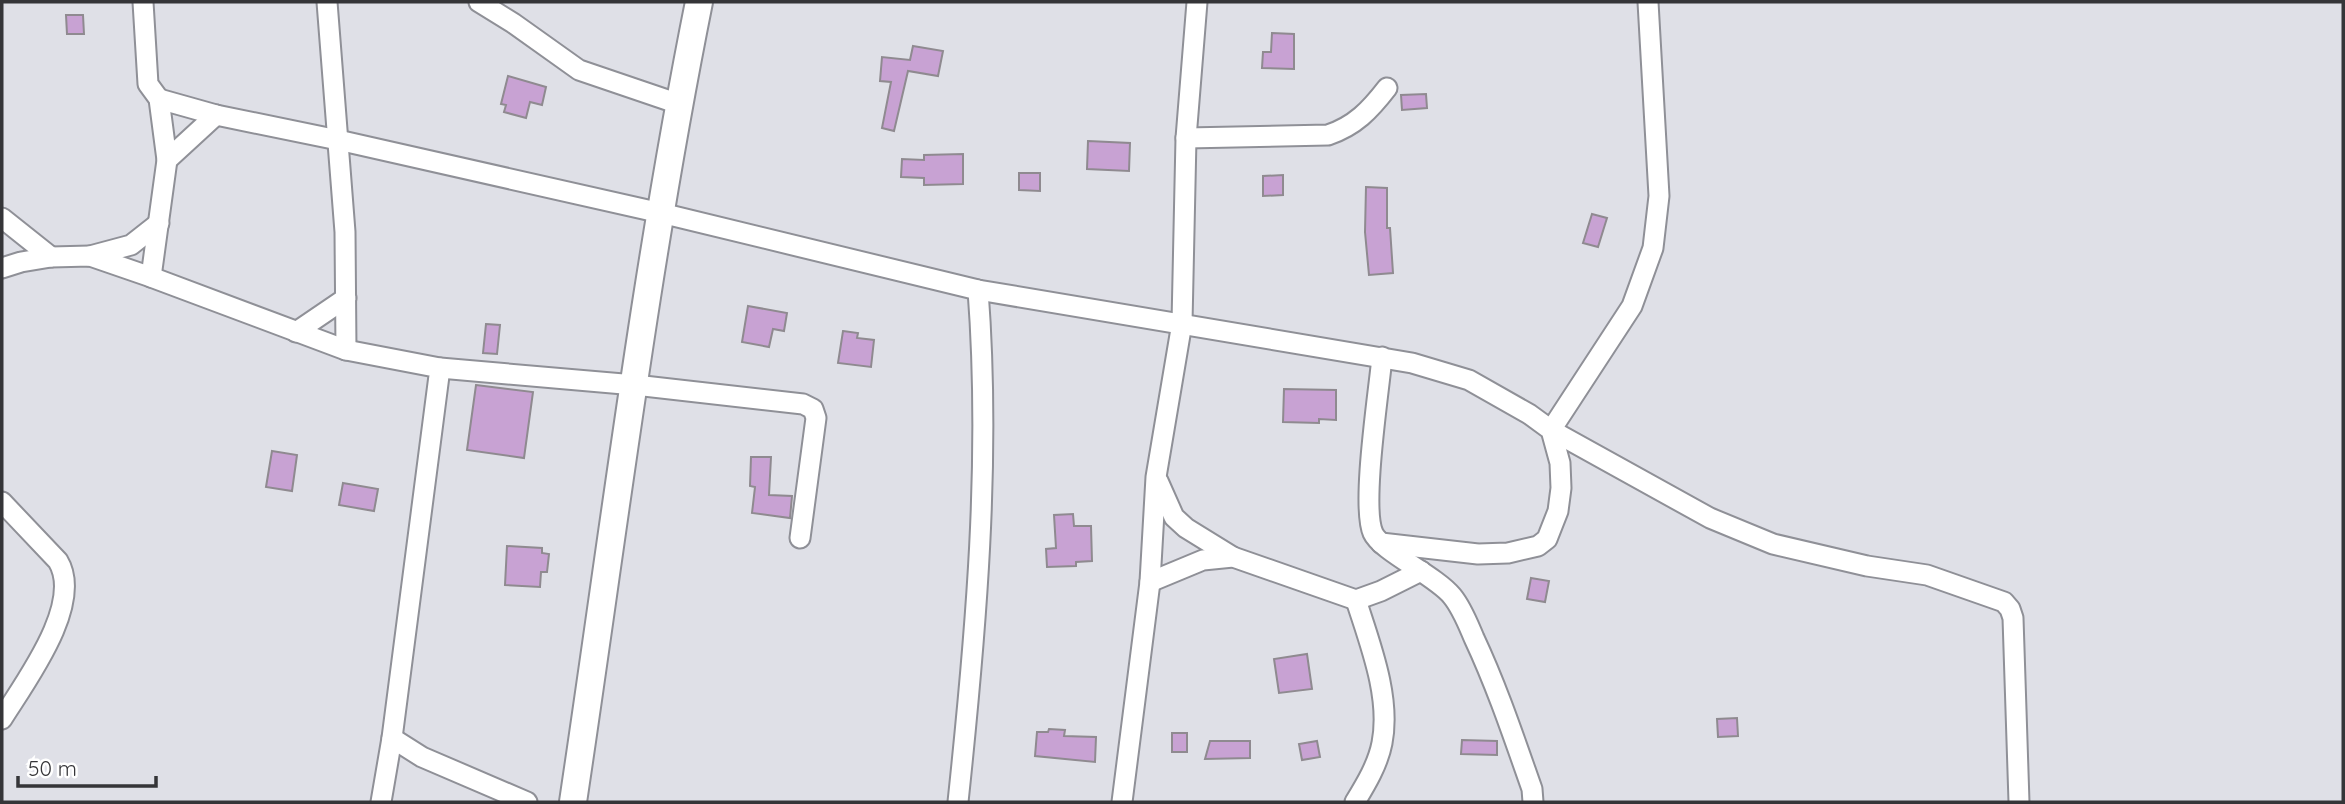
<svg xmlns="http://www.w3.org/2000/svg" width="2345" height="804" viewBox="0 0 2345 804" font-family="Quicksand,sans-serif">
<rect width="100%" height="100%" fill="#dfe0e7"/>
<g fill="#c8a2d3" stroke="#8f8a90" stroke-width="2">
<polygon points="66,15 83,15 84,34 67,34"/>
<polygon points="1272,33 1294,34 1294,69 1262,68 1263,52 1271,52"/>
<polygon points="913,46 943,51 938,76 908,71 894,131 882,128 891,82 880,81 882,57 910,60"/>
<polygon points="508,76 546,87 542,105 530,102 526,118 504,112 506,105 501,104"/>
<polygon points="1426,94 1427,108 1402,110 1401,95"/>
<polygon points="1088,141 1130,143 1129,171 1087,169"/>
<polygon points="963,154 963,184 924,185 924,178 901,177 902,159 924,160 924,155"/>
<polygon points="1019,173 1040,173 1040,191 1019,190"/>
<polygon points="1283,175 1283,195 1263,196 1263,176"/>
<polygon points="1366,187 1387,188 1387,228 1390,228 1393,273 1369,275 1365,232"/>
<polygon points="1592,214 1607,218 1598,247 1583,243"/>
<polygon points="748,306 787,313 784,331 773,329 769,347 742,342"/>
<polygon points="486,324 500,325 497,354 483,353"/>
<polygon points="843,331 858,333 857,338 874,340 871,367 838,363"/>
<polygon points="476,385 533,392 524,458 467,450"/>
<polygon points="1284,389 1336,390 1336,420 1319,419 1319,423 1283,422"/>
<polygon points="272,451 297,455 292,491 266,487"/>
<polygon points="751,457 771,457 769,495 792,496 790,518 752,513 755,487 750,486"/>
<polygon points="343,483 378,489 374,511 339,505"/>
<polygon points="1073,514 1074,526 1091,526 1092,561 1076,562 1076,566 1047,567 1046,549 1056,548 1054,515"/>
<polygon points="507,546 542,548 542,553 549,554 547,572 541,572 540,587 505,585"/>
<polygon points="1531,578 1549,581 1545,602 1527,599"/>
<polygon points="1307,654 1312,689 1279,693 1274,659"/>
<polygon points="1737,718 1738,736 1718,737 1717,719"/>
<polygon points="1049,729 1065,730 1064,736 1096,737 1095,762 1035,756 1037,732 1048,732"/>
<rect x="1172" y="733" width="15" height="19"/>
<polygon points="1462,740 1497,741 1497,755 1461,754"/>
<polygon points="1210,741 1250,741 1250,758 1205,759"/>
<polygon points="1317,741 1320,757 1302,760 1299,744"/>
</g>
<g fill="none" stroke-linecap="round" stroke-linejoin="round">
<g stroke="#8f9097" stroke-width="23">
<g id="street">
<polyline points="143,2 148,84 159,99 167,160 151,277"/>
<polyline points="327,2 345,232 346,350"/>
<polyline points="479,2 513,23 579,70 679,104"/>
<polyline points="1648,2 1659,196 1653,248 1632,306 1551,430 1710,518 1773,544 1867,566 1927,575 2004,602 2010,609 2013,618 2019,802"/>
<polyline points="159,99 216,115 338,140 661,213 978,290 1412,363 1469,380 1529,414 1551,430 1560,463 1561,488 1558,511 1547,539 1538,546 1508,553 1478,554 1381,543"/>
<path d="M1186,138L1328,135C1355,126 1370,110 1387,88"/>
<polyline points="167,160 216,115"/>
<polyline points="2,218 51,257"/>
<polyline points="90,256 131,245 159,223"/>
<polyline points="2,268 21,262 51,257 90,256 151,277 346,350 440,368 392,738 381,802"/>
<polyline points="296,332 346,298"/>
<path d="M1382,357C1379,391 1361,506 1373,533C1381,551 1436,576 1452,596C1462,608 1468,624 1474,638C1497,687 1514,738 1532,789L1533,802"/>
<polyline points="440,368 635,385 803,404 813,409 816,418 800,538"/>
<polyline points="1158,481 1174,517 1186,528 1233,557"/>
<path d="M2,502L58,561C84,604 25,682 2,719"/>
<polyline points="1150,582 1203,560 1233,557 1356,600 1381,591 1421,571"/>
<polyline points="392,738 422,757 527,802"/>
<path d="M958,802C976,632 991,461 978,290"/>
<polyline points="1122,802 1150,582 1156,477 1182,323 1186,138 1197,2"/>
<path d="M1355,802C1366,784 1378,764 1382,743C1391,697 1370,644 1356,600"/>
</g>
</g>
<g stroke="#8f9097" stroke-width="30">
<path id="secondary" d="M573,802C613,535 646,266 699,2"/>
</g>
<use href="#street" stroke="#fff" stroke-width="19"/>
<use href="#secondary" stroke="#fff" stroke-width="26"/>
</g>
<rect width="2345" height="804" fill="none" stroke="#353538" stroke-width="7"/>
<path d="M18 776v10h138v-10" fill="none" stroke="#353538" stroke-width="3.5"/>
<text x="28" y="776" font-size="21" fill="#353538" stroke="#ffffff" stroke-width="5" paint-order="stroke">50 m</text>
</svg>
